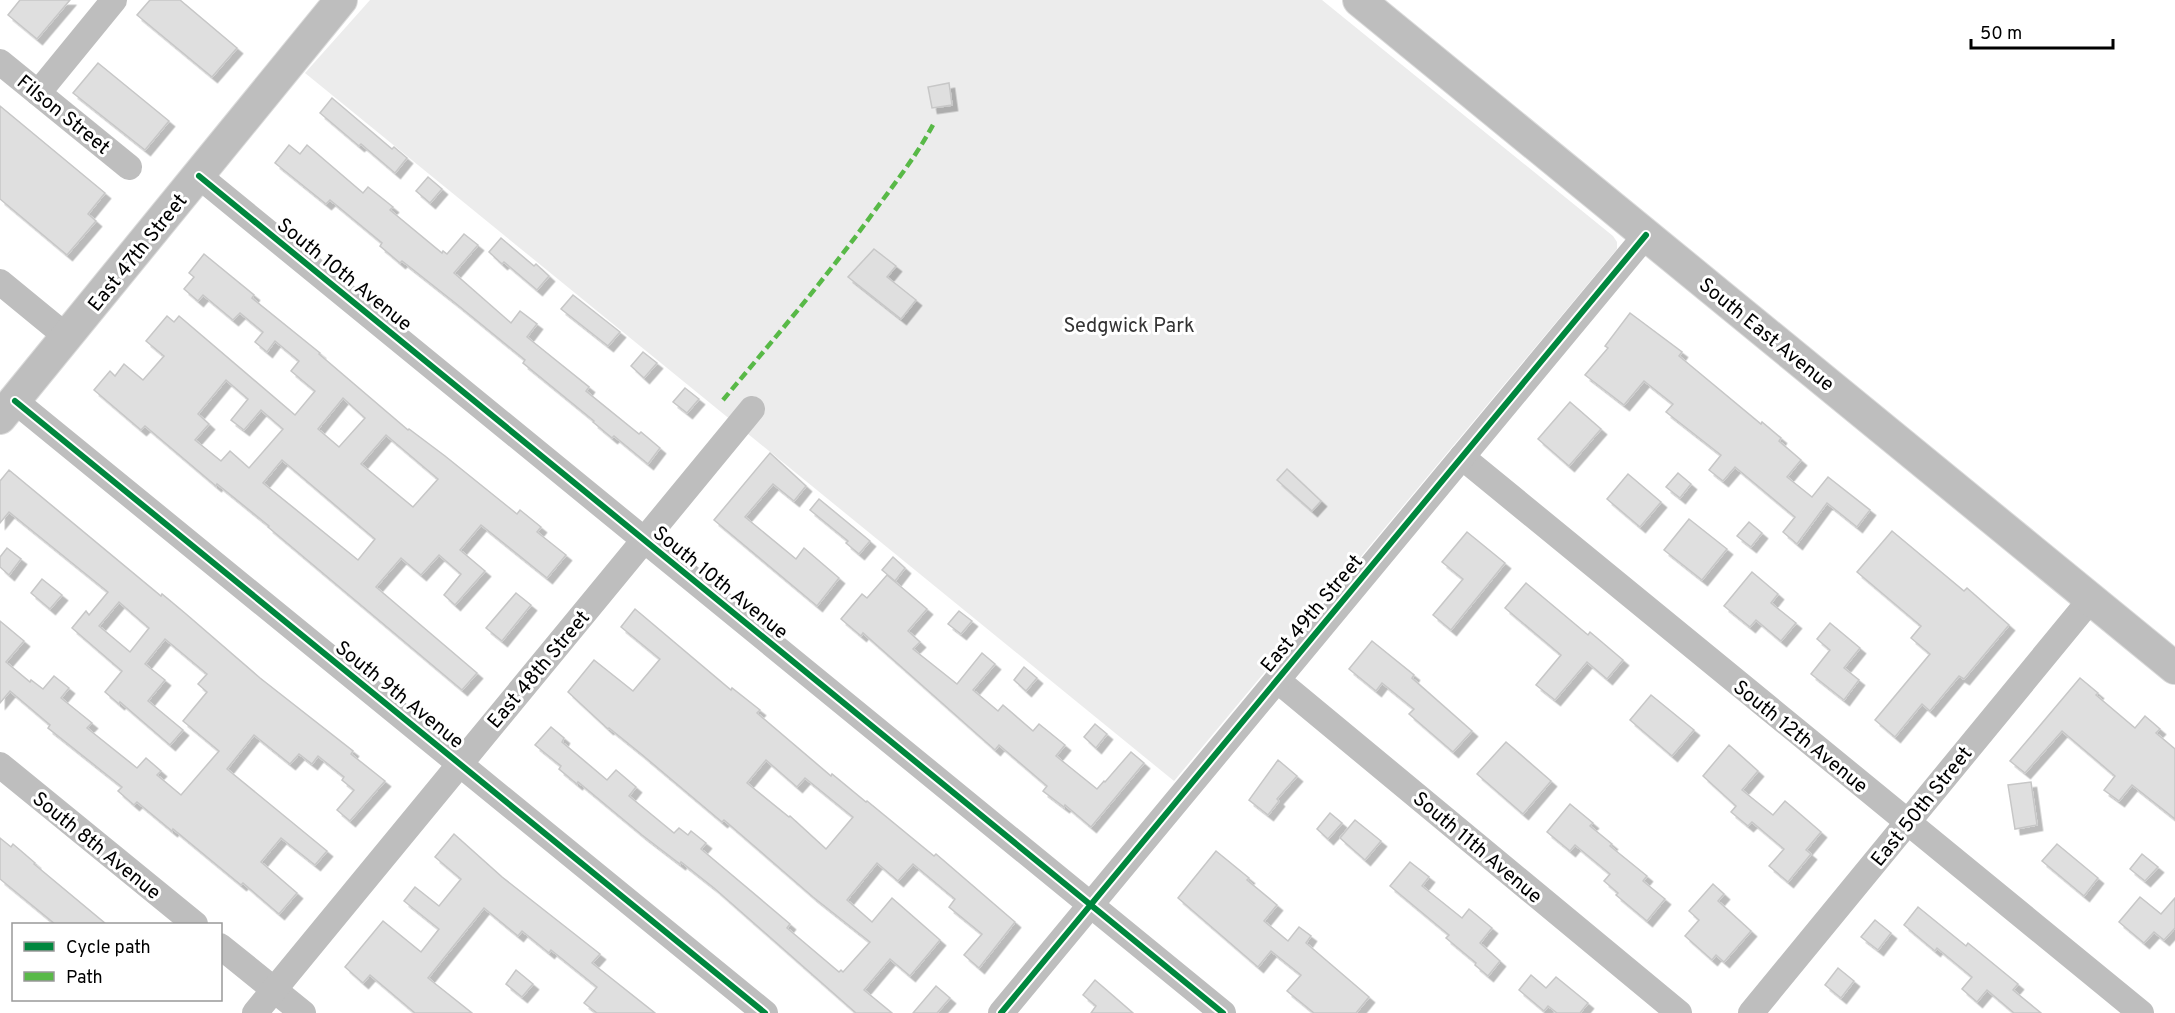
<svg xmlns="http://www.w3.org/2000/svg" width="2175" height="1013" viewBox="0 0 2175 1013" font-family="Overpass,sans-serif">
<defs>
<filter id="shadow"><feDropShadow dx="5.5" dy="5.5" stdDeviation="0" flood-color="#0004"/></filter>
</defs>
<rect width="100%" height="100%" fill="#fff"/>
<polygon fill="#ececec" points="370,0 1322,0 1613,236 1617,242 1617,249 1174,781 305,73"/>
<g fill="#dfdfdf" stroke="#c7c7c7" stroke-width="1.5" fill-rule="evenodd" filter="url(#shadow)">
<polygon points="20,0 70,0 37,39 8,15"/>
<polygon points="150,0 180,0 237,48 212,77 137,15"/>
<polygon points="98,63 169,121 145,150 73,93"/>
<polygon points="949,83 952,105 932,108 928,87"/>
<polygon points="332,98 392,149 394,147 407,158 395,173 361,144 359,146 320,113"/>
<polygon points="0,106 105,193 88,214 96,221 67,255 0,199"/>
<polygon points="289,145 300,154 307,145 363,193 368,187 393,207 390,210 442,253 443,251 447,254 464,234 478,245 454,273 511,323 520,311 537,324 527,337 589,387 586,391 639,434 641,432 660,448 648,464 614,436 612,438 593,422 594,421 523,363 525,360 454,302 402,261 400,263 380,246 382,243 330,200 326,204 275,163"/>
<polygon points="428,177 442,189 430,203 416,191"/>
<polygon points="501,238 534,266 536,264 549,276 537,290 504,262 502,264 489,252"/>
<polygon points="874,249 896,266 887,277 916,300 901,319 848,277"/>
<path d="M204,254L254,295L252,298L320,353L319,354L408,430L409,429L445,456L517,514L520,510L541,527L537,532L566,555L547,578L481,525L460,550L485,571L455,605L444,595L461,574L439,555L421,575L401,558L376,587L477,673L462,690L268,527L269,526L217,484L216,486L145,426L141,430L94,390L110,371L115,376L124,364L143,380L164,356L146,341L167,316L174,322L179,316L295,415L315,391L291,371L299,361L275,341L267,352L255,342L263,332L240,313L233,320L203,295L198,301L184,289L194,277L189,273ZM226,380L248,399L231,420L244,430L261,410L283,429L249,468L230,451L221,461L195,440L209,424L198,414ZM343,398L365,418L339,447L318,429ZM386,435L438,479L413,507L361,464ZM282,460L375,539L358,560L263,483Z"/>
<polygon points="573,295 620,332 608,346 561,309"/>
<polygon points="1630,313 1682,352 1679,356 1761,424 1762,422 1781,438 1779,441 1801,460 1787,477 1812,497 1828,477 1870,510 1857,527 1827,503 1797,544 1783,532 1795,517 1735,467 1723,481 1709,470 1721,455 1666,412 1673,404 1644,381 1624,405 1585,375 1608,348 1605,346"/>
<polygon points="643,352 657,363 644,378 631,366"/>
<polygon points="685,388 699,399 687,413 673,402"/>
<polygon points="1570,402 1601,429 1569,466 1538,439"/>
<polygon points="770,453 806,486 794,501 773,484 745,517 796,559 804,548 839,578 817,606 714,520"/>
<polygon points="1287,469 1321,501 1312,511 1277,480"/>
<path d="M9,470L161,596L162,594L186,614L260,678L353,751L351,754L385,781L350,821L337,810L354,790L342,780L344,777L318,756L312,764L299,754L290,764L254,735L227,769L327,851L315,865L281,838L261,862L297,893L279,914L243,883L241,885L173,829L172,831L137,802L134,805L118,791L122,787L48,728L50,725L10,691L0,703V621L24,641L6,662L30,682L31,680L43,689L54,676L69,688L61,698L92,723L87,728L137,768L146,758L161,771L157,775L181,795L219,751L183,721L207,692L198,684L207,674L165,639L145,664L165,680L148,701L183,730L170,745L120,702L119,704L105,692L122,671L72,628L86,611L89,615L108,592L9,512L0,523V481ZM119,602L149,628L130,652L99,626Z"/>
<polygon points="1678,473 1691,484 1680,498 1666,487"/>
<polygon points="1628,474 1661,502 1640,527 1607,499"/>
<polygon points="819,499 870,541 859,554 846,543 848,541 810,510"/>
<polygon points="1689,519 1727,549 1702,580 1664,550"/>
<polygon points="1749,522 1762,533 1751,547 1737,536"/>
<polygon points="1892,531 1964,591 1967,588 2009,625 1964,679 1959,676 1930,711 1922,704 1895,737 1875,720 1930,654 1911,638 1921,626 1857,572"/>
<polygon points="1467,532 1505,563 1451,630 1433,615 1463,579 1442,562"/>
<polygon points="7,548 21,559 9,575 0,567 0,557"/>
<polygon points="893,557 905,568 895,581 882,570"/>
<polygon points="1752,572 1778,594 1771,603 1796,623 1781,641 1756,620 1750,627 1724,606"/>
<polygon points="887,575 927,609 908,631 920,642 913,649 957,684 982,653 995,664 973,690 998,711 1003,705 1033,731 1039,724 1065,745 1056,756 1097,789 1104,781 1105,782 1131,752 1144,763 1091,827 1065,805 1064,807 1043,791 1047,786 999,745 995,750 863,633 861,636 841,619 862,594 867,598"/>
<polygon points="42,579 62,595 50,609 31,593"/>
<polygon points="1526,583 1588,635 1590,632 1623,660 1607,679 1587,662 1555,700 1536,685 1561,655 1505,608"/>
<polygon points="516,593 531,605 502,641 486,628"/>
<path d="M635,609L731,690L732,688L760,710L757,713L831,776L832,774L866,802L867,801L934,856L936,854L1015,922L979,968L964,955L982,934L949,907L955,899L913,864L898,881L877,863L847,900L872,922L892,898L940,940L910,976L890,959L864,990L892,1013H856L714,888L681,862L680,864L642,835L578,782L577,784L559,769L561,766L535,745L551,727L564,738L562,742L607,780L616,770L636,787L629,796L674,833L679,828L688,835L691,831L706,843L701,849L790,924L787,928L839,972L841,970L843,972L870,942L813,897L724,820L722,822L640,753L609,728L608,729L568,692L594,660L633,691L660,659L621,627ZM766,760L797,787L805,778L853,817L826,849L790,816L789,817L747,783Z"/>
<polygon points="959,611 972,621 961,634 948,624"/>
<polygon points="1830,623 1860,648 1844,668 1859,680 1844,700 1811,674 1830,650 1817,639"/>
<polygon points="1372,641 1414,675 1412,678 1472,731 1453,752 1409,714 1414,709 1382,683 1376,691 1349,669"/>
<polygon points="1024,667 1037,678 1026,691 1014,680"/>
<polygon points="2080,678 2098,693 2096,695 2135,728 2145,716 2160,729 2156,733 2175,749 2175,819 2132,785 2119,801 2104,790 2115,776 2062,731 2025,773 2010,761"/>
<polygon points="1651,695 1694,730 1672,756 1630,720"/>
<polygon points="1095,724 1107,734 1096,748 1084,737"/>
<polygon points="1506,742 1551,781 1523,814 1477,774"/>
<polygon points="1729,745 1758,771 1742,790 1773,815 1785,801 1821,832 1806,850 1811,854 1788,882 1769,866 1784,849 1752,822 1748,826 1731,812 1736,806 1703,776"/>
<polygon points="1278,760 1297,776 1277,799 1279,801 1268,815 1249,800"/>
<polygon points="2031,782 2037,825 2015,829 2008,785"/>
<polygon points="1570,804 1593,823 1590,826 1612,844 1610,846 1647,876 1643,881 1665,899 1647,921 1616,895 1618,893 1604,881 1610,874 1575,845 1570,851 1547,832"/>
<polygon points="1330,813 1342,823 1328,839 1317,829"/>
<polygon points="1355,820 1381,841 1365,860 1340,838"/>
<polygon points="454,834 502,877 600,954 592,963 655,1013 597,1013 584,1003 597,987 551,950 549,953 522,931 518,936 484,908 428,978 472,1013 415,1013 370,975 363,983 345,967 383,921 421,952 439,929 404,901 415,887 439,906 461,879 435,857"/>
<polygon points="0,838 11,847 13,844 35,863 34,864 106,924 55,924 0,879"/>
<polygon points="2057,844 2098,878 2084,896 2042,861"/>
<polygon points="1216,851 1249,878 1247,880 1277,905 1264,921 1288,941 1299,927 1311,936 1306,943 1369,997 1356,1013 1314,1013 1287,991 1301,975 1271,951 1258,967 1178,898"/>
<polygon points="2142,854 2158,867 2145,881 2130,869"/>
<polygon points="1410,862 1429,877 1422,886 1462,918 1469,909 1492,928 1480,943 1500,961 1488,976 1475,965 1476,963 1446,938 1449,935 1390,886"/>
<polygon points="1713,884 1724,894 1718,901 1751,931 1724,962 1716,955 1712,960 1685,936 1699,920 1689,911"/>
<polygon points="2140,897 2161,914 2175,898 2175,928 2164,940 2154,932 2144,943 2119,922"/>
<polygon points="1918,907 1966,946 1968,943 2018,984 2013,990 2041,1013 2014,1013 1987,990 1977,1002 1962,989 1972,977 1937,948 1935,951 1904,925"/>
<polygon points="1875,920 1891,933 1878,950 1861,937"/>
<polygon points="1838,968 1854,981 1841,998 1825,985"/>
<polygon points="516,970 533,984 522,997 506,984"/>
<polygon points="1531,975 1546,988 1556,977 1588,1003 1580,1013 1557,1013 1548,1006 1544,1011 1519,990"/>
<polygon points="1095,980 1133,1013 1091,1013 1096,1006 1083,995"/>
<polygon points="936,986 950,998 937,1013 913,1013"/>
</g>
<g fill="none" stroke-linecap="round" stroke-linejoin="round">
<g stroke="#dbdbdb" stroke-width="34">
<g id="major">
<polyline points="1359,0 2175,668"/>
<polyline points="0,418 341,0"/>
</g>
</g>
<g stroke="#bebebe" stroke-width="26">
<polyline points="0,62 129,167"/>
<polyline points="38,93 114,0"/>
<polyline points="199,176 1223,1013"/>
<polyline points="0,282 67,337"/>
<polyline points="15,401 765,1013"/>
<polyline points="1462,457 2141,1013"/>
<polyline points="1277,680 1679,1013"/>
<polyline points="0,765 195,924"/>
<polyline points="220,946 303,1013"/>
<polyline points="255,1013 752,409"/>
<polyline points="1001,1013 1646,235"/>
<polyline points="1751,1013 2091,599"/>
</g>
<use href="#major" stroke="#bebebe" stroke-width="32"/>
<path stroke="#58b947" stroke-width="4.5" stroke-dasharray="9 4.5" stroke-linecap="butt" d="M723,400C774,339 826,278 873,213C895,183 918,154 935,121"/>
<g stroke="#fff" stroke-width="10">
<g id="cycleway">
<polyline points="199,176 1223,1013"/>
<polyline points="15,401 765,1013"/>
<polyline points="1001,1013 1646,235"/>
</g>
</g>
<use href="#cycleway" stroke="#00873e" stroke-width="6"/>
</g>
<g text-anchor="middle" stroke-width="6" stroke-linejoin="round" paint-order="stroke">
<g font-size="20" fill="#000" stroke="#fff">
<text transform="translate(64 114) rotate(39)" y="7">Filson Street</text>
<text transform="translate(137 252) rotate(-51)" y="7">East 47th Street</text>
<text transform="translate(345 274) rotate(39)" y="7">South 10th Avenue</text>
<text transform="translate(1767 334) rotate(39)" y="7">South East Avenue</text>
<text transform="translate(721 582) rotate(39)" y="7">South 10th Avenue</text>
<text transform="translate(1311 613) rotate(-50)" y="7">East 49th Street</text>
<text transform="translate(538 669) rotate(-50)" y="7">East 48th Street</text>
<text transform="translate(400 694) rotate(39)" y="7">South 9th Avenue</text>
<text transform="translate(1801 736) rotate(39)" y="7">South 12th Avenue</text>
<text transform="translate(1921 806) rotate(-51)" y="7">East 50th Street</text>
<text transform="translate(97 845) rotate(39)" y="7">South 8th Avenue</text>
<text transform="translate(1478 847) rotate(40)" y="7">South 11th Avenue</text>
</g>
<g font-size="20" fill="#333" stroke="#fff">
<text x="1129" y="332">Sedgwick Park</text>
</g>
</g>
<rect x="12" y="923" width="210" height="78" fill="#ffffff" stroke="#999999" stroke-width="1.5"/>
<rect x="24" y="942" width="30" height="9" fill="#00873e" stroke="#999999" stroke-width="1.5"/>
<text x="66" y="953" font-size="18" fill="#000000">Cycle path</text>
<rect x="24" y="972" width="30" height="9" fill="#58b947" stroke="#999999" stroke-width="1.5"/>
<text x="66" y="983" font-size="18" fill="#000000">Path</text>
<path d="M1971 39v9h142v-9" fill="none" stroke="#000000" stroke-width="3"/>
<text x="1980" y="39" font-size="18" fill="#000000" stroke="#ffffff" stroke-width="4.5" paint-order="stroke">50 m</text>
</svg>
